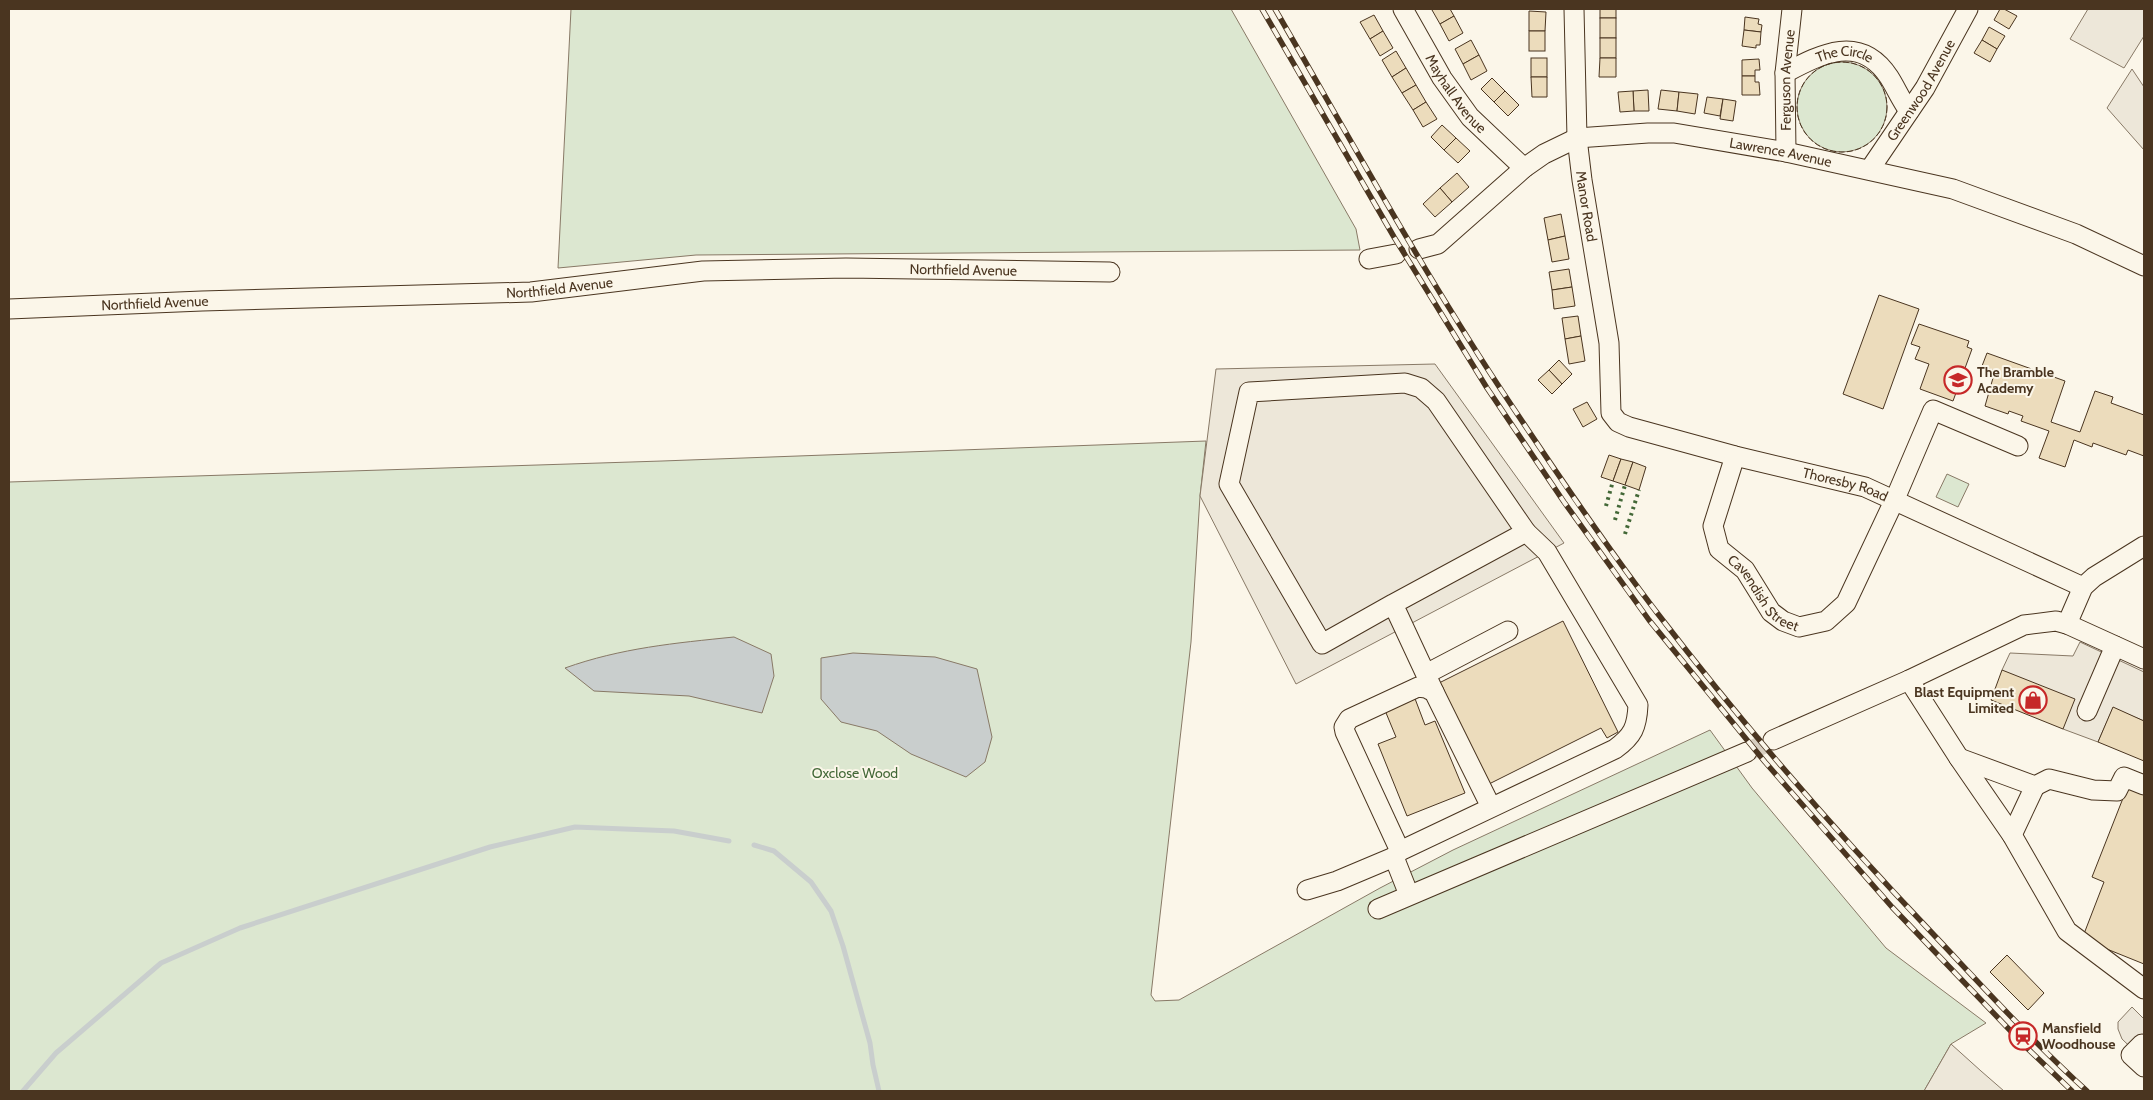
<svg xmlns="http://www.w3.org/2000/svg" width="2153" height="1100" viewBox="0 0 2153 1100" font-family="Cabin,sans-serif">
<rect width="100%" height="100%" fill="#fbf6e9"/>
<g fill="#dce7d0" stroke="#887966">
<polygon points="571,9 1231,9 1356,229 1360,250 696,255 558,268"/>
<circle cx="1842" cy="107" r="45"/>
<polygon points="1206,441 1200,496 1191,642 1151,995 1155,1001 1179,1000 1380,888 1453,850 1710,730 1752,788 1886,948 1986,1023 1951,1044 1924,1091 9,1091 9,482 662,461"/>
<polygon points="1947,474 1969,484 1958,507 1936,497"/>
</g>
<g fill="#ede7d9" stroke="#887966">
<polygon points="2088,9 2144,9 2144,36 2124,68 2070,39"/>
<polygon points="2132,69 2144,87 2144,150 2107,108"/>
<polygon points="1435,364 1564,543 1296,684 1200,496 1216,369"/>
<polygon points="2080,642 2144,672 2144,721 2113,708 2098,742 2063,729 2002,670 2010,653 2073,656"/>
<polygon points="2132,1007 2144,1019 2144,1060 2122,1039 2118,1029 2118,1022"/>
<polygon points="1951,1044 1981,1071 2004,1091 1924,1091"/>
</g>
<g fill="#c9cecd" stroke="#887966">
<path d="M734,637L771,654L774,676L762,713L689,696L594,691L565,668C621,648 675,643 734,637Z"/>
<polygon points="853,653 935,657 977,669 992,737 985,762 966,777 911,754 877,731 841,722 821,699 821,658"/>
</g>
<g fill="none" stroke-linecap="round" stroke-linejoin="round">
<g stroke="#c9cecd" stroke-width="5">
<polyline points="754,845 774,851 811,882 831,911 843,946 870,1043 873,1065 879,1091"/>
<polyline points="23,1091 56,1053 161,963 240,928 490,847 575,827 674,831 729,841"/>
</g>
</g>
<g fill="#ecdcbc" stroke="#4a3520">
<polygon points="1434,9 1450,9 1454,16 1440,24 1432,10"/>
<rect x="1600" y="9" width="16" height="9"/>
<polygon points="2000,9 2004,9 2017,16 2009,29 1994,20"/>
<polygon points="1529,11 1546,12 1545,31 1529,31"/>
<polygon points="1374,15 1383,31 1370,39 1360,22"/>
<polygon points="1454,16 1463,33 1449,41 1440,24"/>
<polygon points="1745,17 1759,19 1758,24 1762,25 1761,32 1744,30"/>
<rect x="1600" y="18" width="16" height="20"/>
<polygon points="1989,27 2005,36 1997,49 1982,40"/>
<polygon points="1744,30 1761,32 1760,45 1756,45 1756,48 1742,46"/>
<polygon points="1383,31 1393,48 1380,56 1370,39"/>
<rect x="1529" y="31" width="16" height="20"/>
<rect x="1600" y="38" width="16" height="20"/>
<polygon points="1471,40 1479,55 1463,64 1455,49"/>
<polygon points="1982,40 1997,49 1990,62 1974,53"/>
<polygon points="1396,51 1406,68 1392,77 1382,60"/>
<polygon points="1479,55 1487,71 1471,80 1463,64"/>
<rect x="1531" y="58" width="16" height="19"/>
<polygon points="1600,58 1616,58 1616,77 1599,77"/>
<polygon points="1759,59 1760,70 1755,70 1755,76 1742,76 1742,60"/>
<polygon points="1406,68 1416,85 1402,93 1392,77"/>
<polygon points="1742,76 1755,76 1755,82 1759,82 1760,95 1742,95"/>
<polygon points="1531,77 1547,77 1547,97 1532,97"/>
<polygon points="1492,78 1505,91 1494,102 1481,89"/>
<polygon points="1416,85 1426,102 1413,110 1402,93"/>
<polygon points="1648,90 1649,111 1634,111 1633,91"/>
<polygon points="1661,90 1679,92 1677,111 1658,109"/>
<polygon points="1505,91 1519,105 1508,116 1494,102"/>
<polygon points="1633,91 1634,111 1620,112 1618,92"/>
<polygon points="1679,92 1698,94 1695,114 1677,111"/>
<polygon points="1707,97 1723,99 1720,116 1704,113"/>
<polygon points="1723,99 1736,101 1733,121 1720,119"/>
<polygon points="1426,102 1437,119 1423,127 1413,110"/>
<polygon points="1442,125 1456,138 1444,150 1431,137"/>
<polygon points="1456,138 1470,151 1458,163 1444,150"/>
<polygon points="1457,173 1469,187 1452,202 1440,188"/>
<polygon points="1440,188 1452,202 1435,217 1423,204"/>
<polygon points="1561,214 1565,236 1548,240 1544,218"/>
<polygon points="1565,236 1569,259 1552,262 1548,240"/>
<polygon points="1569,269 1572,287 1552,290 1549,272"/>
<polygon points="1572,287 1575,306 1554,309 1552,290"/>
<polygon points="1879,295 1919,309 1883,409 1843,394"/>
<polygon points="1578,316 1581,336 1565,339 1562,318"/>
<polygon points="1919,324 1969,341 1967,347 1972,349 1953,401 1920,389 1929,364 1915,359 1920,347 1911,344"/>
<polygon points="1581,336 1585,361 1569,364 1565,339"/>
<polygon points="1987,353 2065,381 2051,422 2080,432 2095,391 2113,397 2111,403 2144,415 2144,456 2128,450 2126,455 2093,443 2092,447 2074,440 2065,467 2039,458 2049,431 2021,421 2023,416 2009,411 2008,414 1985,406 1995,371 1982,366"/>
<polygon points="1559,360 1572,374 1562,384 1549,370"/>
<polygon points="1549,370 1562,384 1552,394 1538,380"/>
<polygon points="1587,402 1597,419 1583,427 1573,409"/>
<polygon points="1609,455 1621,459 1613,481 1601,477"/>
<polygon points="1621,459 1633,462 1625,485 1613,481"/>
<polygon points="1633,462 1646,467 1639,490 1625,485"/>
<polygon points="1563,621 1618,732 1607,738 1601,728 1489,784 1439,683"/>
<polygon points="2002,670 2075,699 2063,729 1991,700"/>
<polygon points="1414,696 1425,725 1435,721 1465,793 1407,816 1378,744 1396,737 1384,708"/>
<polygon points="2113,707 2144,721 2144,761 2098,742"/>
<polygon points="2127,788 2144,794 2144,964 2082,939 2104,882 2092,877"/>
<polygon points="2007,955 2044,993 2028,1010 1990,972"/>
</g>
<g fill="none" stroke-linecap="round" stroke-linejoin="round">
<polyline stroke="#d8cfc1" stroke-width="19" stroke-dasharray="19 9" stroke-linecap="butt" points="1747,752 1773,740"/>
<g stroke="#4a3520" stroke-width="21">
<g id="minor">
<path id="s1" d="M1403,9L1442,78L1470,117L1524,168"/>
<path id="s2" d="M1574,9L1577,138L1582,180L1609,343L1611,413L1618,422L1629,427L1735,456L1865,487L2083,587"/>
<path id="s3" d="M1785,73C1821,54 1860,33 1889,77C1896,88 1901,100 1909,111"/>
<path id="s4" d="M1786,152L1785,73L1792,9"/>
<path id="s5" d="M1870,169L1925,88L1968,9"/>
<path id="s6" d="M1419,249L1438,244L1524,168L1544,154L1577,138L1648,133H1674L1786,152L1953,189L2076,234L2144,266"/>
<polyline points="1369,259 1396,254"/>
<path id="s7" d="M9,309L202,301L531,292L703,271L846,268L1110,272"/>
<path id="s8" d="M1735,456L1713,526L1719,549L1745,570L1771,612L1783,621L1799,627L1826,621L1846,603L1895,499L1933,410L2018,446"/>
<polyline points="1393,604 1322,644 1229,484 1249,392 1405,383 1421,388 1436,401 1526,532 1393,604 1434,692"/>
<polyline points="2067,624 2083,587 2094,577 2144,546"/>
<polyline points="1426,674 1508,631"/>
<polyline points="1909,680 1959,758 2012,835 2067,931 2144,989"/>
<polyline points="2087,711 2115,646"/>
<polyline points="1773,740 1909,680 2024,625 2056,621 2067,624 2144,659"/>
<polyline points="1959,758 2035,786 2049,779 2093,790 2117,791 2124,777 2144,785"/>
<polyline points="2012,835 2035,786"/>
<polyline points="1400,851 1345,732 1344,727 1349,719 1418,687 1426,688 1434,692 1491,807"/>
<polyline points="1307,890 1337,881 1394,857"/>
<path d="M1409,895L1394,857L1400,851L1615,749C1633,736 1637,727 1638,705L1547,552L1526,532"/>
<polyline points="1378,909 1747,752"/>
<polyline points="2142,1044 2131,1055 2144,1067"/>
</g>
</g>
<use href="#minor" stroke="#fbf6e9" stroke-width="19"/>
<g stroke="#4a3520" stroke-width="5.5">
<g id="rail">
<polyline points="1262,9 1394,237 1487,388 1564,502 1649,620 1765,762 1892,907 2026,1047 2072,1091"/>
<path d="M1275,9C1348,135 1418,263 1498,385C1549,462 1602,541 1658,614C1744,726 1837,833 1934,935C1984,988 2033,1042 2087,1091"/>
</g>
</g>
<use href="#rail" stroke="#fbf6e9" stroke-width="4" stroke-dasharray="11" stroke-linecap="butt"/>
<g stroke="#436837" stroke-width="4" stroke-dasharray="2.5 4" stroke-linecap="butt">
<polyline points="1606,506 1613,481"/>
<polyline points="1615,520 1625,485"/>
<polyline points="1625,534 1639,490"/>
</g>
<circle stroke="#4a3520" stroke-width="1" stroke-dasharray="6 2.5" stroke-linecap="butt" cx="1842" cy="107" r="45"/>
</g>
<defs>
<g id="school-ring" transform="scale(1.4375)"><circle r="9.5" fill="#fbf6e9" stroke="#c62828" stroke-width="1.5"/><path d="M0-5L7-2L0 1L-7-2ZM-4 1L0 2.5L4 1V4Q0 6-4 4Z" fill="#c62828"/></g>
<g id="shop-ring" transform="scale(1.4375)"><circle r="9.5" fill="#fbf6e9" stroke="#c62828" stroke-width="1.5"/><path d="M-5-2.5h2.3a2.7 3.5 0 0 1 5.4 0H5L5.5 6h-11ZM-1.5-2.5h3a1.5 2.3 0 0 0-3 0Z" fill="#c62828"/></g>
<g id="station-ring" transform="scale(1.4375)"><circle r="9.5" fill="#fbf6e9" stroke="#c62828" stroke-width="1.5"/><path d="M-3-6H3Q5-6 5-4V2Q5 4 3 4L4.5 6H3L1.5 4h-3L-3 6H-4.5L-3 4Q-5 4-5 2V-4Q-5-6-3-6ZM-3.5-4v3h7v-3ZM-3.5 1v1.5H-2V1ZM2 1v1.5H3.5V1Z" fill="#c62828"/></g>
</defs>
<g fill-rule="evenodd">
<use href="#school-ring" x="1958" y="380"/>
<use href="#shop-ring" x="2033" y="700"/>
<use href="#station-ring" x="2023" y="1036"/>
</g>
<g text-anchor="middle" stroke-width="4" stroke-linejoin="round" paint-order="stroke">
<g font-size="14" fill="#4a3520" stroke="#fbf6e9">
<text dy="5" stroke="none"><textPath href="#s3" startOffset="64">The Circle</textPath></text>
<text dy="5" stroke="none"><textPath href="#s4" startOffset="72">Ferguson Avenue</textPath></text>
<text dy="5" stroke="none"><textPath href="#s5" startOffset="94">Greenwood Avenue</textPath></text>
<text dy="5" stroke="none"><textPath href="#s1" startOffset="100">Mayhall Avenue</textPath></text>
<text dy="5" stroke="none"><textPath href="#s6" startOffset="401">Lawrence Avenue</textPath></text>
<text dy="5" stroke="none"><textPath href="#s2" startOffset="198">Manor Road</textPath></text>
<text dy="5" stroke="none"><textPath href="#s7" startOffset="956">Northfield Avenue</textPath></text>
<text dy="5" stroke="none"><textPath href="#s7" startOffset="551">Northfield Avenue</textPath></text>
<text dy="5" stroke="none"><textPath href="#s7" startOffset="146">Northfield Avenue</textPath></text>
<text dy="5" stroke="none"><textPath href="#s2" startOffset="654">Thoresby Road</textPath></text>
<text dy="5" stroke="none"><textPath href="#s8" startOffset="161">Cavendish Street</textPath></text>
</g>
<g font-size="14" font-weight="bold" fill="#4a3520" stroke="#fbf6e9" text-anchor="start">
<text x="1977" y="377">The Bramble<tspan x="1977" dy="16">Academy</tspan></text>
<text x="2014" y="697" text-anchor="end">Blast Equipment<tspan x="2014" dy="16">Limited</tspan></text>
<text x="2042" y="1033">Mansfield<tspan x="2042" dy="16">Woodhouse</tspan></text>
</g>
<g font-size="14" fill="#436837" stroke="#fbf6e9">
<text x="855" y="778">Oxclose Wood</text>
</g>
</g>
<rect width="2153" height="1100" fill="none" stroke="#4a3520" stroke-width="20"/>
</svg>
